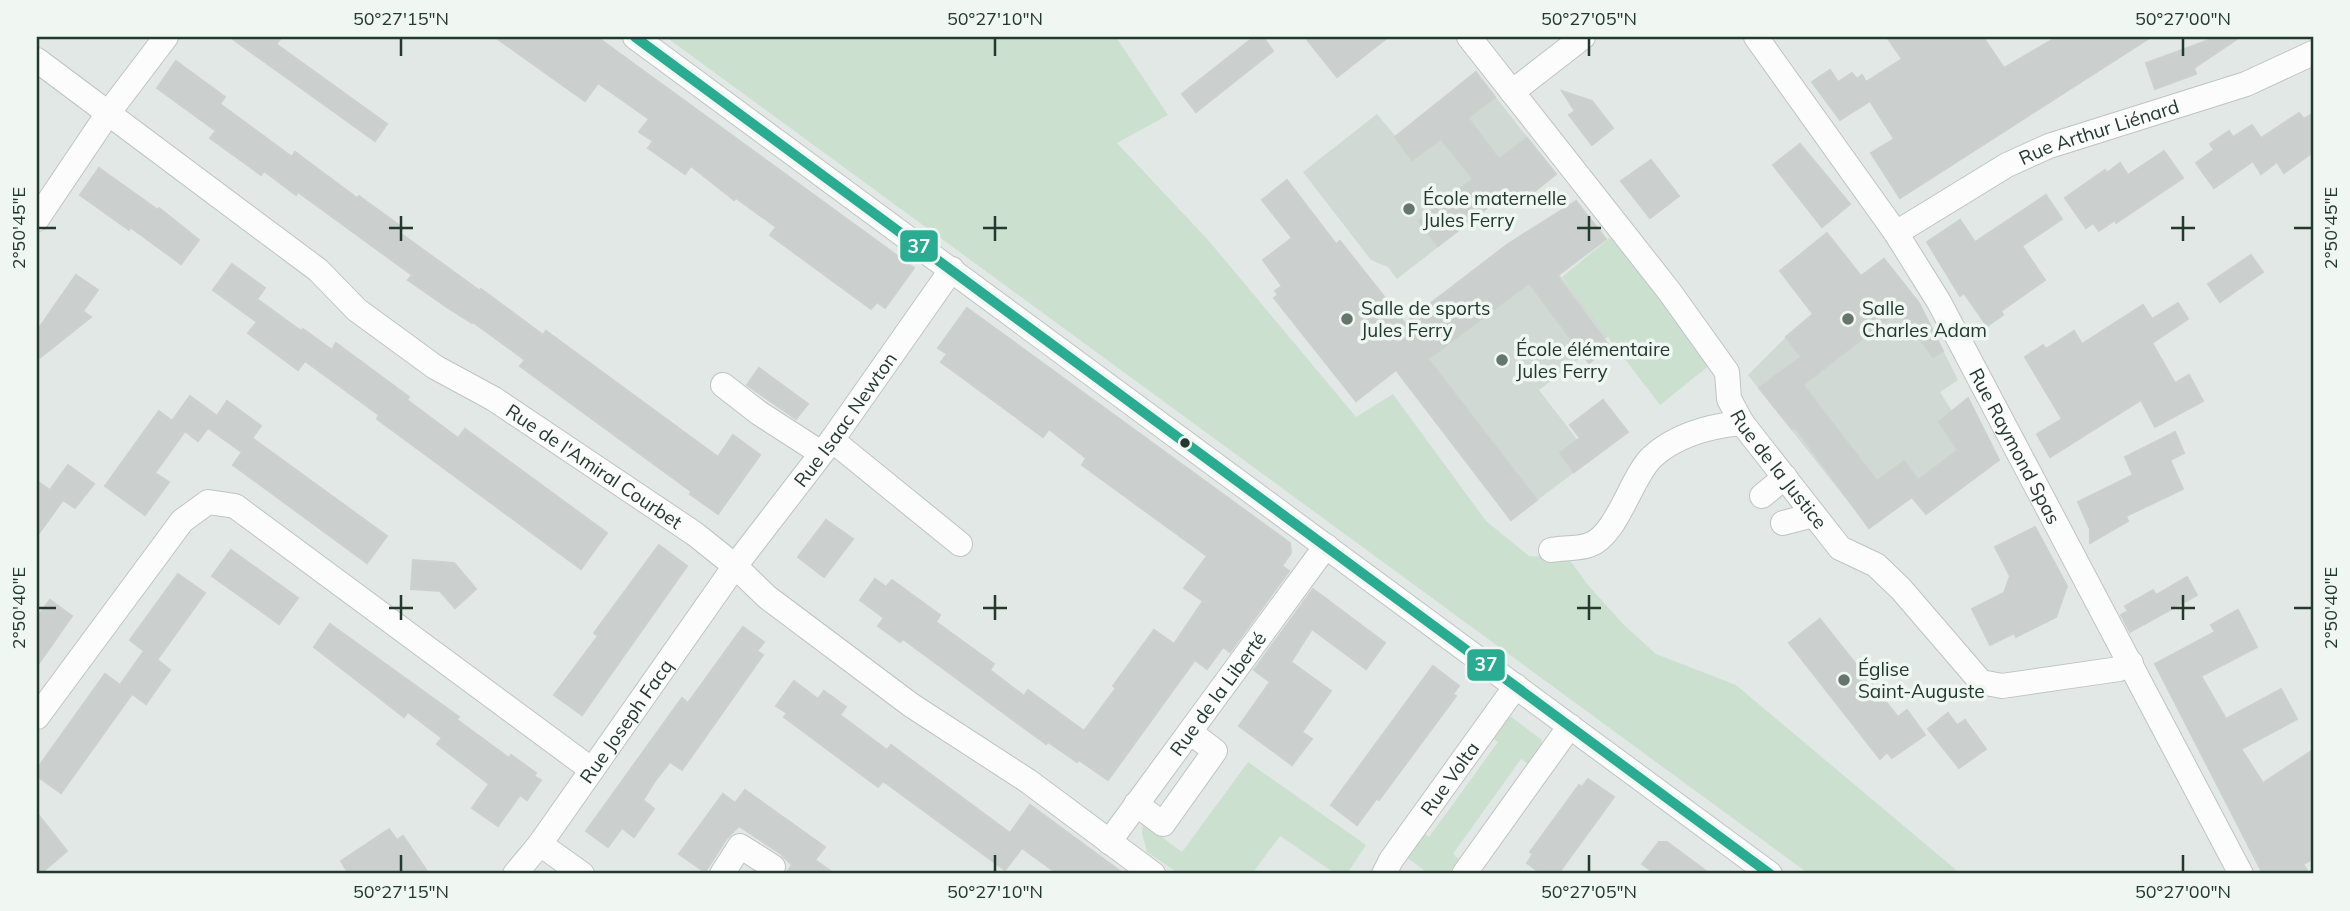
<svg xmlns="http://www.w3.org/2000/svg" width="2350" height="911" viewBox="0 0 2350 911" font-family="Mulish,sans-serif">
<rect width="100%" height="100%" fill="#e2e8e5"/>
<g fill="#d0d9d4">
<polygon points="1476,72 1547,162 1397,279 1388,267 1371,260 1303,172 1377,114 1396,137"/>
<polygon points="1525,232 1609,336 1539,390 1592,459 1511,520 1403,378 1451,342 1425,308"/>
<polygon points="1916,297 1958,380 1940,392 1952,411 1939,422 1958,450 1893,502 1897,508 1869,528 1748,375 1786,337 1815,375"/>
</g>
<g fill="#cce0d0">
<polygon points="666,37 1116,37 1168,115 1117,143 1209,241 1356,417 1393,394 1486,521 1529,556 1569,559 1588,585 1623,624 1656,654 1736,685 1961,874 1809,874"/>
<polygon points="1612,236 1711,364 1660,405 1562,277"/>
<polygon points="1510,716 1542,740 1541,744 1528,764 1521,759 1453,854 1459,859 1448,874 1429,874 1405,856 1423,833 1429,837 1498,742 1492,738"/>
<polygon points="1248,762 1366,845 1347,874 1336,874 1280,836 1252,874 1180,874 1147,852 1142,833 1143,823 1182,852"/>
</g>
<g fill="#cbd0ce" stroke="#cbd1ce" stroke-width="2">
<polygon points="230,37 282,37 276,44 387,124 375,141"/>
<polygon points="495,37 597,37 914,268 885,308 877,302 871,309 770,235 776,227 736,198 734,200 691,166 685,174 648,148 653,141 639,132 649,119 598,83 585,101"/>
<polygon points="1254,37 1263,37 1273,51 1196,112 1182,94"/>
<polygon points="1305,37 1388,37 1337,77"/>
<polygon points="1887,37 1983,37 2004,68 2057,37 2151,37 1900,198 1871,153 1894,139 1870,101 1840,120 1812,82 1830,70 1838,82 1852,73 1857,79 1862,75 1866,82 1902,59"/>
<polygon points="2217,37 2240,37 2194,68 2196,74 2155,89 2146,63"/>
<polygon points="176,61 225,97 220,104 292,157 295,152 357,198 359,196 403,228 400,233 480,291 481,289 543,335 546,331 718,457 733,435 760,455 718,514 690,494 692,492 520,366 525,360 473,322 472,323 448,308 408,280 412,275 298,192 296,195 264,171 261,175 210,138 216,131 157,88"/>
<polygon points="1476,72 1495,97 1468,118 1499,159 1527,138 1556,174 1520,203 1510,190 1438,246 1419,221 1473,179 1441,139 1412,160 1395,137"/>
<polygon points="1562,91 1592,101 1613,128 1592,145 1569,115 1575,111"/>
<polygon points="2299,113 2304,119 2313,113 2313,152 2284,173 2277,162 2261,174 2253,161 2214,188 2196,163 2214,150 2210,144 2229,131 2233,137 2252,125 2261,138"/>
<polygon points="1800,144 1850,204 1822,227 1773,165"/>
<polygon points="2164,151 2183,178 2116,223 2115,220 2099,231 2093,223 2086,228 2065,198 2105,170 2107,173 2120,163 2128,175"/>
<polygon points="1651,160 1679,196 1650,218 1621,181"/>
<polygon points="99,168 158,210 159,208 199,240 181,264 130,227 129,230 80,195"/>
<polygon points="1287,180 1336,244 1340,241 1405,323 1508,244 1576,201 1606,239 1557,276 1610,347 1589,363 1529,283 1428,359 1537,500 1511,520 1396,370 1356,401 1274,298 1278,295 1275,291 1282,286 1263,260 1292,238 1262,200"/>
<polygon points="2046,195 2062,219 2022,246 2045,280 2001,311 2003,315 1987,326 1964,293 1960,296 1927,242 1960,220 1975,242"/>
<polygon points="1827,233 1861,276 1884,259 1919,303 1943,351 1933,357 1899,310 1803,385 1877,481 1904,461 1918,480 1958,450 1939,422 1968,398 1999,460 1926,514 1912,497 1869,528 1795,427 1792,429 1759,388 1801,357 1786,337 1813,314 1780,271"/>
<polygon points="2251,255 2263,272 2220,302 2208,284"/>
<polygon points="232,264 265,288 257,299 301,331 303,329 332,350 336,343 409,397 407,400 458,438 465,429 607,533 581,569 377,419 379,415 305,361 298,370 248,333 257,322 213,290"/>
<polygon points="76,275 98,290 83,311 91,317 37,360 37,331"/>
<polygon points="2178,303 2188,319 2152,343 2175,383 2189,375 2203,401 2155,427 2141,400 2050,457 2037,434 2062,419 2025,357 2043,345 2046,349 2074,331 2082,344 2143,305 2152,319"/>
<polygon points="967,308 1290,543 1291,553 1282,566 1289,571 1230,652 1223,647 1207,669 1195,660 1108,780 1079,760 1077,762 1048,742 1046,744 903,639 900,642 878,626 884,618 860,600 875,579 886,587 892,580 940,615 936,622 994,664 990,670 1024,696 1028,690 1084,731 1116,688 1113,686 1154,630 1174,644 1203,601 1184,588 1207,556 1082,465 1086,458 1049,429 1043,437 941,362 947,354 938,348"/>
<polygon points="759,368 808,404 796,419 747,385"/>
<polygon points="190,396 217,416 227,401 261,426 242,452 208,428 198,441 172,421"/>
<polygon points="1603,400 1628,432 1574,472 1560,453 1580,438 1570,425"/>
<polygon points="159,411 185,431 155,473 169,482 145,515 105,486"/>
<polygon points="2175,432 2184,453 2170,460 2183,489 2126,516 2128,521 2090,543 2090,529 2078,502 2133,475 2125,457"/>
<polygon points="252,438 387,536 367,563 233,465"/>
<polygon points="68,465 94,484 75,508 63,500 37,536 37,481 58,496 50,490"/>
<polygon points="826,520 853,539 824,577 798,557"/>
<polygon points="2035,527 2067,586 2056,617 2016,637 2014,633 1990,645 1972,609 2004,593 2010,576 1995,547"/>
<polygon points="659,545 687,566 582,715 554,695 598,636 594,633"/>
<polygon points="231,550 298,598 279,624 212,576"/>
<polygon points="413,560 454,563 476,589 455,608 440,591 411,589"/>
<polygon points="178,574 205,593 157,660 155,658 170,670 146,704 127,690 132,694 61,793 37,776 37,769 105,674 120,685 144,651 130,640"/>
<polygon points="2187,577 2197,595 2130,632 2121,615 2128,611 2125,606 2153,590 2156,595"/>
<polygon points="1313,589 1385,643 1366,669 1312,629 1291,662 1331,691 1302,732 1312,739 1292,765 1239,726 1270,682 1254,670"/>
<polygon points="50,600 72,616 37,666 37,617"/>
<polygon points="2238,610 2257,647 2201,676 2226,719 2281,689 2297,719 2241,749 2263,783 2313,750 2313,859 2303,864 2309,874 2263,874 2155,664 2215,632 2211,625"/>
<polygon points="1820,619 1898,717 1907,710 1925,735 1892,758 1887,752 1880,759 1789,643"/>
<polygon points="330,624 459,717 456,719 509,758 511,755 536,773 534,776 541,780 527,800 520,795 498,826 472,808 489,784 437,744 442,738 408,712 404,717 314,647"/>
<polygon points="743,627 764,642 757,651 763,655 682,770 670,762 655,781 643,800 654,809 634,837 622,828 608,847 586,831 682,698 688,703"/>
<polygon points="1433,666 1459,686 1453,694 1456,696 1379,800 1377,798 1357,825 1331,805"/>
<polygon points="794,681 818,699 824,691 846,707 840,715 887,750 891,745 1010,833 1030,805 1124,874 1058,874 1022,848 1005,870 883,781 878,787 784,717 787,713 776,706"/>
<polygon points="1948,713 1957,725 1965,720 1986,749 1959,768 1928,729"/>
<polygon points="1588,779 1614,797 1558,874 1542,874 1527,863 1533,854 1530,852 1579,785 1582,787"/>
<polygon points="745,790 825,847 815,860 835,874 786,874 792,865 781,854 739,826 727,838 705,872 679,854 723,794 735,803"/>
<polygon points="37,813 67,851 40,874 37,874"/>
<polygon points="389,829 397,840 403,836 429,874 349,874 341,861"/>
<polygon points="1659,842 1667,842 1710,874 1656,874 1642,864"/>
</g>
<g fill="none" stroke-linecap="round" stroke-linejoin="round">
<g stroke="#bfc4c2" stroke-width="26">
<g id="minor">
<polyline points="635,37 1770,874"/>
<path id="s1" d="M1469,37L1669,291L1727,372L1729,399L1742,423L1840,548L1876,565L1901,589L1981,682L2002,686L2119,669L2131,663"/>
<path id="s2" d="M1756,37L1896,233L1939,302L2241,874"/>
<path id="s3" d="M37,60L318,270L357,310L435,367L494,399L695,534L735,566L767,597L911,705L1028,781L1153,874"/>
<polyline points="1512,92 1583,37"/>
<polyline points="37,219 109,112 166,37"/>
<path id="s4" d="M1896,233L2007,165L2049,146L2246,84L2313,53"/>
<polyline points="723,385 759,413 821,453"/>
<polyline points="832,440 960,544"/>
<polyline points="1762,496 1785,477"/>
<polyline points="1783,523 1814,515"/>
<path d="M1551,550C1563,548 1578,549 1589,545C1617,536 1631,477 1652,457C1676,435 1710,426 1742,423"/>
<polyline points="37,717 182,521 208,502 235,506 592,770"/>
<polyline points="1136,804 1163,824 1215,751 1190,732"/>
<path id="s5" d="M1109,842L1326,546"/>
<polyline points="540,844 582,874"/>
<path id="s6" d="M515,874L540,844L735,566L832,440L952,269"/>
<polyline points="722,874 740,846 773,867"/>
<path id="s7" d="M1384,874L1391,860L1516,686"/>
<polyline points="1464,874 1570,726"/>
</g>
</g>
<use href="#minor" stroke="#fbfcfb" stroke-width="24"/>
<g stroke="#f0f7f2" stroke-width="16">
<polyline id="bus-1" points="635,37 1770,874"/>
</g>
<use href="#bus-1" stroke="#2aac92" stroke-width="10"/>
</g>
<path fill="none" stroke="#223930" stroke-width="2.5" d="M401,38V56M995,38V56M1589,38V56M2183,38V56M401,216V241M995,216V241M1589,216V241M2183,216V241M38,228H56M389,228H413M983,228H1007M1577,228H1601M2171,228H2195M2294,228H2312M401,595V620M995,595V620M1589,595V620M2183,595V620M38,608H56M389,608H413M983,608H1007M1577,608H1601M2171,608H2195M2294,608H2312M401,855V872M995,855V872M1589,855V872M2183,855V872"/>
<g fill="#65766f" stroke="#f0f7f2" stroke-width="2.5">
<circle cx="1409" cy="209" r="7"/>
<circle cx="1347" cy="319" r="7"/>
<circle cx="1848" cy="319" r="7"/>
<circle cx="1502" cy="360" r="7"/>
<circle cx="1844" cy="680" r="7"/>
</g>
<circle fill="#223930" stroke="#f0f7f2" stroke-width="2.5" cx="1185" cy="443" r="6"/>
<g text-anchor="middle" stroke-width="7" stroke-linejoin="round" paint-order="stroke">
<g font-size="19" fill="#223930" stroke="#f0f7f2">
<text dy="7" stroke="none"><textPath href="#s4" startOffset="228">Rue Arthur Liénard</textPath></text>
<text dy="7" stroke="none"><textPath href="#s6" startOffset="562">Rue Isaac Newton</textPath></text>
<text dy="7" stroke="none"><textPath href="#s2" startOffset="485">Rue Raymond Spas</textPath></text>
<text dy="7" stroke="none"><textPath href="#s3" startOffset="691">Rue de l'Amiral Courbet</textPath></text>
<text dy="7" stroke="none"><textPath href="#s1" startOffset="536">Rue de la Justice</textPath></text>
<text dy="7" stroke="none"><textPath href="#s5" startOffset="184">Rue de la Liberté</textPath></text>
<text dy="7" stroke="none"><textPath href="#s6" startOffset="189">Rue Joseph Facq</textPath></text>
<text dy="7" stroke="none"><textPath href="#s7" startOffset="116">Rue Volta</textPath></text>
</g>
<g font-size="19" fill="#223930" stroke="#f0f7f2" text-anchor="start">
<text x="1423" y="205">École maternelle<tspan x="1423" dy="22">Jules Ferry</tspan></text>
<text x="1361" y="315">Salle de sports<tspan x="1361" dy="22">Jules Ferry</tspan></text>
<text x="1862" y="315">Salle<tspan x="1862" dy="22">Charles Adam</tspan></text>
<text x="1516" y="356">École élémentaire<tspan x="1516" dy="22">Jules Ferry</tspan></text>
<text x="1858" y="676">Église<tspan x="1858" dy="22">Saint-Auguste</tspan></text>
</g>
</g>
<g stroke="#f0f7f2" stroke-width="2.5">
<rect x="899" y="229" width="40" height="34" rx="7" fill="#2aac92"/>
<rect x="1466" y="648" width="40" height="34" rx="7" fill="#2aac92"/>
</g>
<g font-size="19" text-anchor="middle" font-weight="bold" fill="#fff">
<text x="919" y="253">37</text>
<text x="1486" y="671">37</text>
</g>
<rect width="2350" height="911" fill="none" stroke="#f0f7f2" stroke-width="77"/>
<rect x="38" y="38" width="2274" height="834" fill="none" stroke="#223930" stroke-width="2.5"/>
<g font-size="18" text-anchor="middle" fill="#223930">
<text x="401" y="25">50°27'15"N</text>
<text x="995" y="25">50°27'10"N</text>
<text x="1589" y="25">50°27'05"N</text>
<text x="2183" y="25">50°27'00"N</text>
<text transform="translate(2331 228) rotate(-90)" y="6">2°50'45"E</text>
<text transform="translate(19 228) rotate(-90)" y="6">2°50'45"E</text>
<text transform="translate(2331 608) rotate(-90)" y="6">2°50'40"E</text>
<text transform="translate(19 608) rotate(-90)" y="6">2°50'40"E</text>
<text x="401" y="898">50°27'15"N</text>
<text x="995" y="898">50°27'10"N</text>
<text x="1589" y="898">50°27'05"N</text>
<text x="2183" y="898">50°27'00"N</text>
</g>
</svg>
